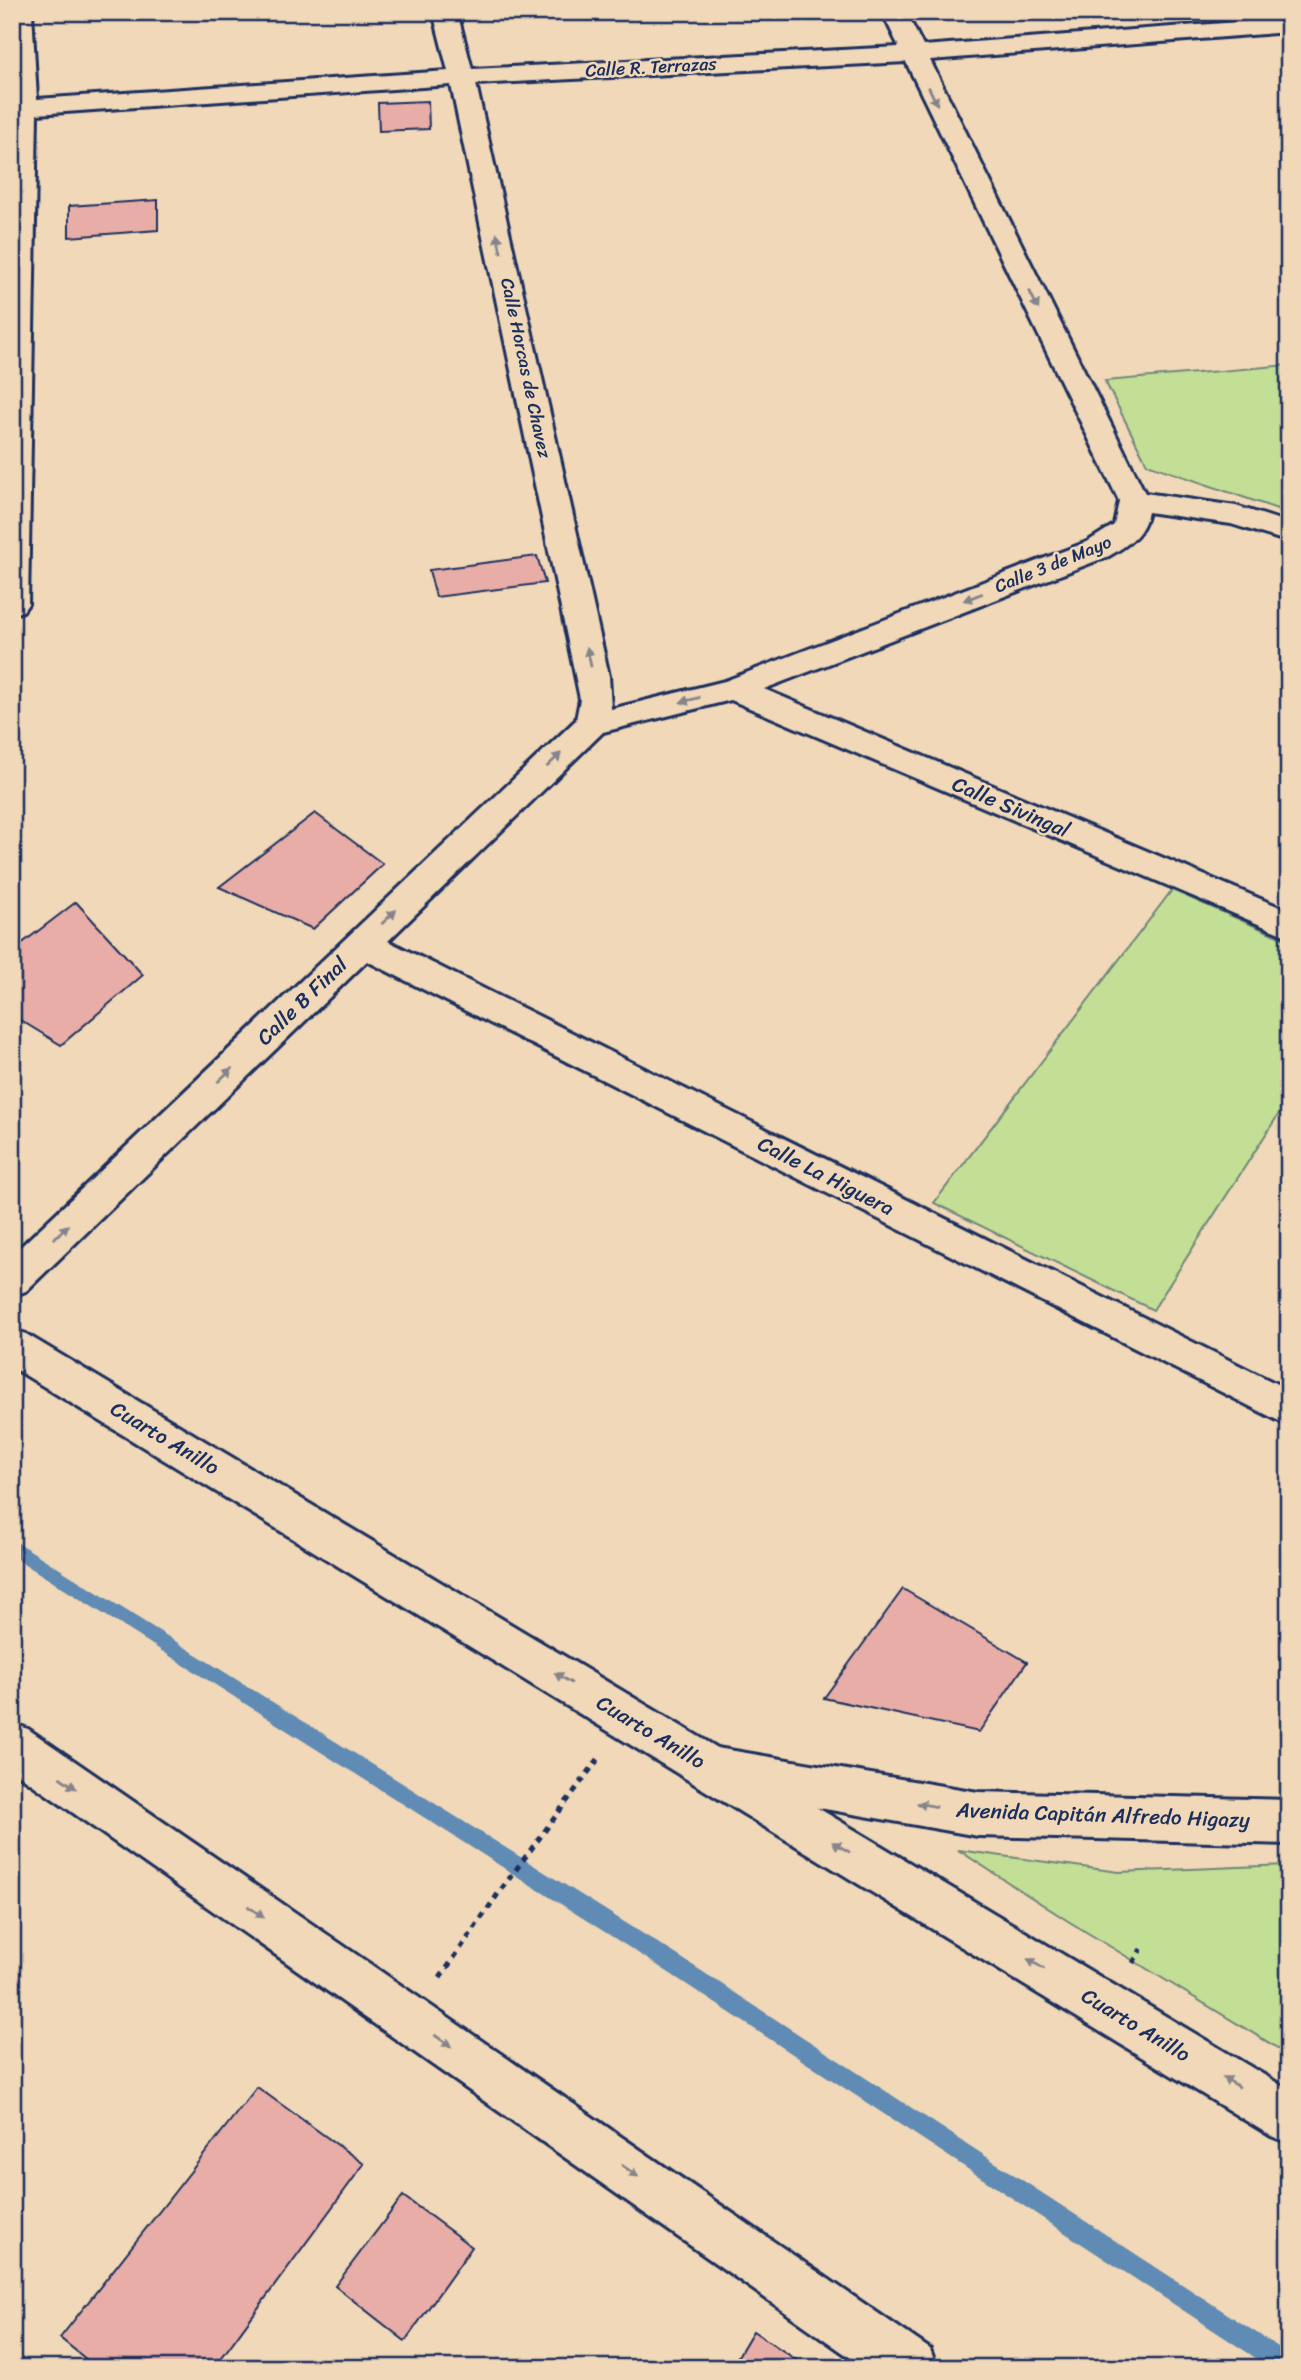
<svg xmlns="http://www.w3.org/2000/svg" width="1301" height="2380" viewBox="0 0 1301 2380" font-family="Sriracha,sans-serif">
<rect width="100%" height="100%" fill="#f0d8b8"/>
<filter id="ink" filterUnits="userSpaceOnUse"><feTurbulence type="fractalNoise" baseFrequency=".0143" numOctaves="2"/><feDisplacementMap in="SourceGraphic" scale="14" xChannelSelector="R" yChannelSelector="G"/><feConvolveMatrix kernelMatrix="1 2 1 2 8 2 1 2 1" color-interpolation-filters="sRGB"/></filter>
<g filter="url(#ink)">
<g fill="#c3de95" stroke="#6f867a" stroke-width="2">
<polygon points="1289,365 1289,513 1147,464 1105,381"/>
<polygon points="1172,890 1289,941 1289,1098 1153,1310 934,1203"/>
<polygon points="958,1850 1119,1872 1289,1865 1289,2055 1068,1921"/>
</g>
<g fill="none" stroke-linecap="round" stroke-linejoin="round">
<polygon fill="#618bb4" fill-rule="evenodd" points="12,1539 677,1955 1289,2354 1289,2368 1271,2368 663,1969 12,1556"/>
</g>
<g fill="#e8ada7" stroke="#1b2f5e" stroke-width="2">
<polygon points="428,101 429,129 379,131 378,103"/>
<polygon points="158,200 158,230 69,237 69,206"/>
<polygon points="537,556 545,583 436,597 429,570"/>
<polygon points="315,813 383,864 313,929 219,887"/>
<polygon points="76,902 143,975 61,1045 12,1015 12,951"/>
<polygon points="903,1589 1027,1662 979,1732 824,1698"/>
<polygon points="257,2087 364,2164 214,2368 97,2368 60,2338"/>
<polygon points="403,2196 472,2247 405,2341 335,2286"/>
<polygon points="753,2331 809,2368 731,2368"/>
</g>
<g fill="none" stroke-linecap="round" stroke-linejoin="round">
<g stroke="#1b2f5e" stroke-width="6">
<g id="minor">
<path d="M12,12H32L37,99L448,71L433,12H457L472,69L899,47L882,12H906L923,46L1289,18V32L930,60L1145,493L1236,506L1289,523V542L1231,524L1148,512C1143,535 1128,545 1109,556L764,689L1289,911V937L731,700L603,732L388,941L1289,1390V1426L367,961L26,1291L12,1296V1255L576,720L580,699L451,85L37,114L28,604L23,611L12,614ZM906,62L1119,501L1114,525L1087,542L725,681L611,709L609,676L476,84Z"/>
<polygon points="717,1748 978,1792 1289,1800 1289,1844 978,1836 717,1790 701,1784 694,1769 701,1754"/>
</g>
</g>
<g stroke="#1b2f5e" stroke-width="6">
<g id="highway">
<polygon points="12,1330 26,1334 1289,2090 1289,2143 1271,2136 12,1367"/>
<polygon points="12,1723 28,1729 930,2349 937,2368 865,2368 12,1770"/>
</g>
</g>
<g stroke="#1b2f5e" stroke-width="5" stroke-dasharray="6 6" stroke-linecap="butt">
<polyline points="1133,1963 1141,1949"/>
<polyline points="440,1978 500,1891 599,1758"/>
</g>
<use href="#minor" fill="#f0d8b8" fill-rule="evenodd"/>
<use href="#highway" fill="#f0d8b8" fill-rule="evenodd"/>
</g>
<defs><path id="oneway-solid" d="M-6-.8H1V-3.2L6.5 0L1 3.2V.8H-6Z" transform="scale(1.75)"/></defs>
<g fill="#86848b">
<use href="#oneway-solid" transform="translate(933 96) rotate(64)"/>
<use href="#oneway-solid" transform="translate(499 243) rotate(-102)"/>
<use href="#oneway-solid" transform="translate(1034 300) rotate(64)"/>
<use href="#oneway-solid" transform="translate(973 597) rotate(159)"/>
<use href="#oneway-solid" transform="translate(589 657) rotate(-102)"/>
<use href="#oneway-solid" transform="translate(690 700) rotate(166)"/>
<use href="#oneway-solid" transform="translate(554 760) rotate(-44)"/>
<use href="#oneway-solid" transform="translate(389 917) rotate(-44)"/>
<use href="#oneway-solid" transform="translate(225 1075) rotate(-44)"/>
<use href="#oneway-solid" transform="translate(61 1232) rotate(-44)"/>
<use href="#oneway-solid" transform="translate(563 1678) rotate(-149)"/>
<use href="#oneway-solid" transform="translate(68 1783) rotate(35)"/>
<use href="#oneway-solid" transform="translate(927 1805) rotate(-170)"/>
<use href="#oneway-solid" transform="translate(841 1847) rotate(-149)"/>
<use href="#oneway-solid" transform="translate(256 1912) rotate(35)"/>
<use href="#oneway-solid" transform="translate(1036 1964) rotate(-149)"/>
<use href="#oneway-solid" transform="translate(443 2041) rotate(35)"/>
<use href="#oneway-solid" transform="translate(1231 2082) rotate(-149)"/>
<use href="#oneway-solid" transform="translate(630 2171) rotate(35)"/>
</g>
</g>
<g text-anchor="middle" stroke-width="5" stroke-linejoin="round" paint-order="stroke">
<g font-size="18" fill="#1b2f5e" stroke="#f0d8b8">
<text transform="translate(651 67) rotate(-3)" y="6">Calle R. Terrazas</text>
<text transform="translate(526 368) rotate(78)" y="6">Calle Horcas de Chavez</text>
<text transform="translate(1053 564) rotate(-22)" y="6">Calle 3 de Mayo</text>
</g>
<g font-size="21" fill="#1b2f5e" stroke="#f0d8b8">
<text transform="translate(1011 807) rotate(23)" y="7">Calle Sivingal</text>
<text transform="translate(302 1001) rotate(-44)" y="7">Calle B Final</text>
<text transform="translate(826 1176) rotate(27)" y="7">Calle La Higuera</text>
<text transform="translate(165 1438) rotate(31)" y="7">Cuarto Anillo</text>
<text transform="translate(651 1732) rotate(31)" y="7">Cuarto Anillo</text>
<text transform="translate(1103 1815) rotate(2)" y="7">Avenida Capitán Alfredo Higazy</text>
<text transform="translate(1136 2025) rotate(31)" y="7">Cuarto Anillo</text>
</g>
</g>
<rect width="1301" height="2380" fill="none" stroke="#f0d8b8" stroke-width="42"/>
<rect x="21" y="21" width="1259" height="2338" fill="none" stroke="#1b2f5e" stroke-width="2.5" filter="url(#ink)"/>
</svg>
